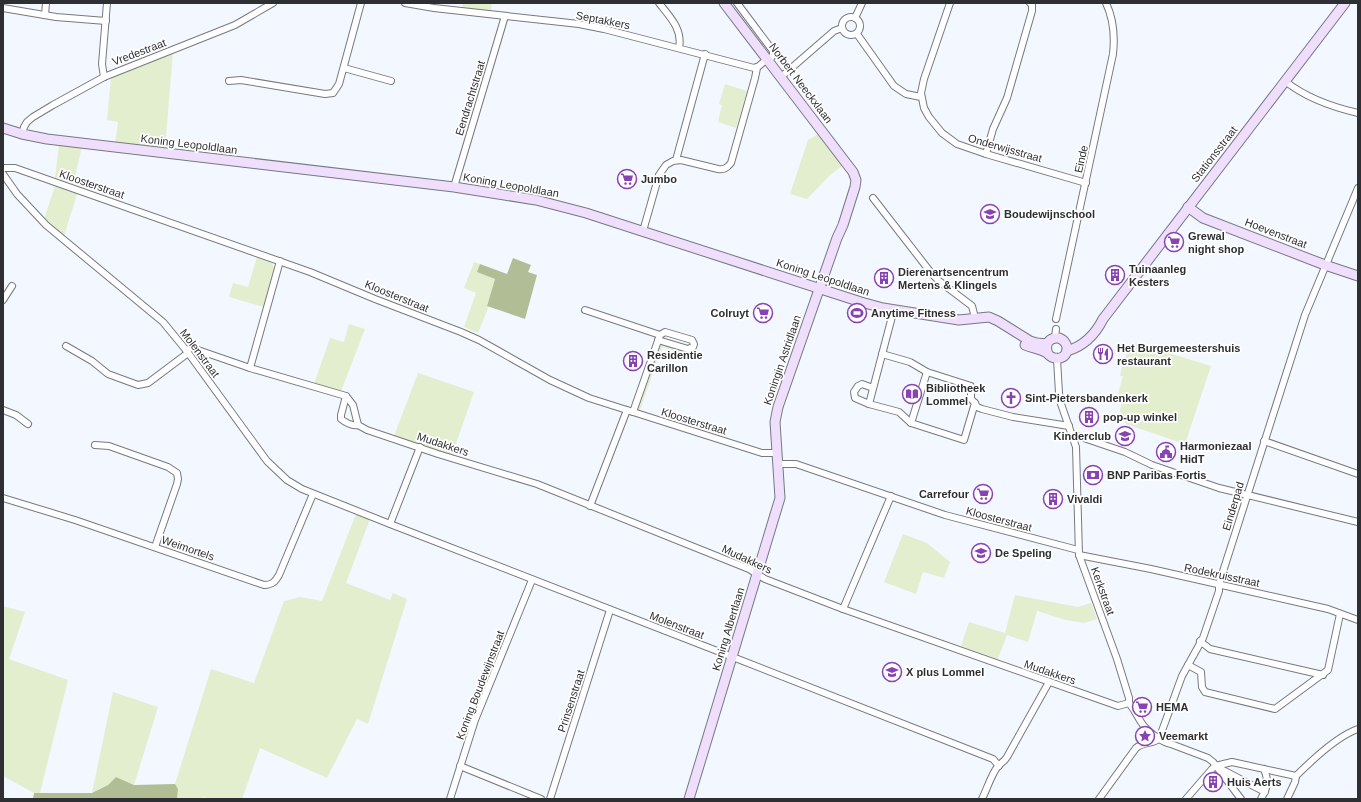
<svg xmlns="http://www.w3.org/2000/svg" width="1361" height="802" viewBox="0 0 1361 802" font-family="Arial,sans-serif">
<rect width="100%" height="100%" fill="#f3f7ff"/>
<g fill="#e3eece">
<polygon points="463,3 492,3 491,11 462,8"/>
<polygon points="173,52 165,148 115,143 118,122 107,120 111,77"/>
<polygon points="725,84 747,91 736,128 718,122 722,105 719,104"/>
<polygon points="818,134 842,166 830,175 807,199 790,194 808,140"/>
<polygon points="59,144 82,147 73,184 55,178"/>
<polygon points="55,186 77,194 64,236 44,219"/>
<path d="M257,257C264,259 273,260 274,269L264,307L229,297L233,283L248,287Z"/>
<polygon points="474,262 480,264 478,272 495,279 487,305 489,306 478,333 464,327 476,293 464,288"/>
<polygon points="349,324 365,329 341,391 314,384 330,338 344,342"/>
<polygon points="660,343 688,352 687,355 662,347 640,410 639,410 638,409 639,404"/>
<polygon points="1136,343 1211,366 1185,444 1126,424 1120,411 1122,399 1117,397 1123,376 1120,376 1124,358"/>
<polygon points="418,373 474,392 452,455 394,436"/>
<polygon points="356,514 370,519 346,583 390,600 393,593 407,599 368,724 357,719 327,778 260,748 242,799 211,799 203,797 202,799 177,799 178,789 175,784 211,669 254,683 284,601 300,597 322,601"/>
<polygon points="903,534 927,543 950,562 944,578 923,572 916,594 884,582"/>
<polygon points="1015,595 1078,607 1091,603 1097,619 1084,623 1066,620 1037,611 1028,642 1007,635 998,659 961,646 969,622 1005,633"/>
<polygon points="3,606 25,612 9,659 68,680 40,793 34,793 3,776"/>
<polygon points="113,692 158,707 134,785 116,777 108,785 92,793"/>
</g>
<g fill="#b1be95">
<polygon points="513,258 531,265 528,272 537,275 525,319 487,306 495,279 477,272 480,264 507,274"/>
<polygon points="116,777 134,785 175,784 178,789 177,799 33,799 34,793 92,793 108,785"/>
</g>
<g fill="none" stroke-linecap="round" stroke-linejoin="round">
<g stroke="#767980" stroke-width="8">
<g id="minor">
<polyline points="405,3 434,8 579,24 604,29 754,68 759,66 767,59"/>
<path d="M659,3C669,16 683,29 679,48"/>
<polyline points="737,3 773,51 773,55 769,61"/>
<polyline points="950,3 924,79 921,93 924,108 929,117 942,133 957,144 986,154 1086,183"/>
<polyline points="3,8 56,17 106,21"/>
<polyline points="45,15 46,3"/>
<circle cx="851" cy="26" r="9"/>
<polyline points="855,18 862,3"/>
<polyline points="857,34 894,86 906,94 921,97"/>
<polyline points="344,68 391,81"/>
<polyline points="104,77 102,64 107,3"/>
<polyline points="781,77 834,31 842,28"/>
<polyline points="229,81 241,80 325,94 333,93 339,84 361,3"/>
<path d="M1285,81C1306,98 1332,107 1358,113"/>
<polyline points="22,134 24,127 27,122 33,117 53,105 104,77 235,25 273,3"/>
<polyline points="986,154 993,129 1007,98 1032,11 1032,5 1030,3"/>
<polyline points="676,160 705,54"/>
<polyline points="3,168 15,168 310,272 375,299 461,332 479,340 550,380 589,398 762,453 777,453"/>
<polyline points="3,174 17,194 46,225 163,322 186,350 267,461 287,480 302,489 390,524 725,654 993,759 999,766"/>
<polyline points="454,187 505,16"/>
<polyline points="873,198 932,274 939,281 972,306 975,318"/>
<path d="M643,231L659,175L666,165L673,161L681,160L718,169C724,170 727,168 731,163L755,78L757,68"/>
<polyline points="3,300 12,286"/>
<polyline points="585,310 660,335 633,412"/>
<path d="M1056,319L1113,54C1115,36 1114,20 1106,3"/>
<polyline points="1055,338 1056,329"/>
<polyline points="658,340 688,349 693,347 694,344 692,340 665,332 660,335"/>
<polyline points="66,346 92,361 108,374 138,385 148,383 188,353"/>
<polyline points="186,350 192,348 250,368 346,396 353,405 358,425 367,430 438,454 537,484 749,569 765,579 843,609 1118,706 1129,703"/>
<path d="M1057,359L1059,393L1061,404L1076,447L1079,555L1117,659L1129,698V703C1134,709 1137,716 1141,722C1146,730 1162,743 1171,744L1208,758L1213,762L1241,799"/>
<polyline points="250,368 280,261"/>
<polyline points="873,388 862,384 858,386 854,392 855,398 869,404 894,309"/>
<path d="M346,396L341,415V419C346,423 352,426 358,425"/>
<polyline points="975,403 977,407 982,409 1013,417 1069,426"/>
<polyline points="869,404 899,412 911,423 964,440 975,403 971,399 971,386 927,372 910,362 882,354"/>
<polyline points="3,410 16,415 28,424"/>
<polyline points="911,423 927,372"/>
<polyline points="1072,434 1125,452 1152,465 1219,488 1358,522"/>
<polyline points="1264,441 1358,474"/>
<polyline points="95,445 109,446 168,467 177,473 178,479 177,484 155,547"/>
<polyline points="778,464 796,464 945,515 1078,550"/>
<path d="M3,498L75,520L264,585C272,585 275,582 279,575L313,494"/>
<polyline points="590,506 627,410"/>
<polyline points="390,524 420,447"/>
<polyline points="1079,555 1151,569 1328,609 1358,620"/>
<polyline points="843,609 891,496"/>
<polyline points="1200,641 1210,649 1323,675"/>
<polyline points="1188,665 1201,672 1202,687 1205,692 1275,709 1328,670 1340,614"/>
<polyline points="1159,739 1182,676 1203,638 1219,591 1219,584 1305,315 1358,188"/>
<polyline points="460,766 541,799"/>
<polyline points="1217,767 1265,792"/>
<path d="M1296,776C1312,760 1337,736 1358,729"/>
<polyline points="450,799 475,720 532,580"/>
<polyline points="550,799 610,610"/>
<path d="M982,799C987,789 991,775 998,766C1001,763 1005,761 1007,757L1049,682"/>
<path d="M1099,799L1136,748C1143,742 1152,744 1159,739"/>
<polyline points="1186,799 1212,769 1215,766 1232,762 1296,776"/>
<path d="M1261,799C1268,786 1269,782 1264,769"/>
<polyline points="1287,799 1295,782 1296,776"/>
</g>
</g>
<g stroke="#767980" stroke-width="11">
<g id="secondary">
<polyline points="3,128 22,134 47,139 454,187 536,200 586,213 861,302 883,308 959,320 989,317 998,321 1030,341 1037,343 1047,344"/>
<polyline points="1188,207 1203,218 1325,265 1358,276"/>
<path d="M1025,345C1032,348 1040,349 1047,353C1049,355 1051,358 1055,358C1068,361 1072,343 1059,338C1049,337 1044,344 1048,354"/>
<path d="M1067,351C1084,346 1095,335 1103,319L1345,3"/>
<polyline points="689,799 780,498 775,422 778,407 837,238 843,225 855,187 856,180 853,172 724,3"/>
</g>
</g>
<use href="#minor" stroke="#fff" stroke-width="6"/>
<use href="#secondary" stroke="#efdefc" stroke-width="9"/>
</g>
<defs>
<g id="supermarket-ring" transform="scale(1)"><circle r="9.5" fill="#fff" stroke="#8942b4" stroke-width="1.5"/><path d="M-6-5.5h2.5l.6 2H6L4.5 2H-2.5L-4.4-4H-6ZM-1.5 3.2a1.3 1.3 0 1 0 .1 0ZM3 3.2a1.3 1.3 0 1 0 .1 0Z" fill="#8942b4"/></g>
<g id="school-ring" transform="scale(1)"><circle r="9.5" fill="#fff" stroke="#8942b4" stroke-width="1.5"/><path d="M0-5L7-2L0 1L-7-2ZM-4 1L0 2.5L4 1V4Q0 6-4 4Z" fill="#8942b4"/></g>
<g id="building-ring" transform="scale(1)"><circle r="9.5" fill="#fff" stroke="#8942b4" stroke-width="1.5"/><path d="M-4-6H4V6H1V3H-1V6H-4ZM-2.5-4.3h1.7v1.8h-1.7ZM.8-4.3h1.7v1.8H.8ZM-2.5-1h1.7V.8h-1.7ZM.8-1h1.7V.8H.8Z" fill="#8942b4"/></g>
<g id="stadium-ring" transform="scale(1)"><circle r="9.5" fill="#fff" stroke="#8942b4" stroke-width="1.5"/><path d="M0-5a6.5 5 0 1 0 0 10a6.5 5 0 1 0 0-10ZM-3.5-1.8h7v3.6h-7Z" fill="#8942b4"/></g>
<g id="restaurant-ring" transform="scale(1)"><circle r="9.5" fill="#fff" stroke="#8942b4" stroke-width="1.5"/><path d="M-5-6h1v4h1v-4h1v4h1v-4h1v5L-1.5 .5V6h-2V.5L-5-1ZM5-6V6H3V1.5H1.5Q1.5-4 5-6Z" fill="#8942b4"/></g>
<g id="library-ring" transform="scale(1)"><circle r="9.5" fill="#fff" stroke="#8942b4" stroke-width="1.5"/><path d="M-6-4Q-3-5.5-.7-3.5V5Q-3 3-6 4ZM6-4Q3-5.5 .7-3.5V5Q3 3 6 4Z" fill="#8942b4"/></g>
<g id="church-ring" transform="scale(1)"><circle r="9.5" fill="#fff" stroke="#8942b4" stroke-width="1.5"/><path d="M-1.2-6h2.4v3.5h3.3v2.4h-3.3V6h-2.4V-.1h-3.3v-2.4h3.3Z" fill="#8942b4"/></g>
<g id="civic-ring" transform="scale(1)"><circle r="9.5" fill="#fff" stroke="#8942b4" stroke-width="1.5"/><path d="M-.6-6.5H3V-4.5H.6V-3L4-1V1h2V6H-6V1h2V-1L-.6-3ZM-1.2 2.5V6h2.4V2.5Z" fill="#8942b4"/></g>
<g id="bank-ring" transform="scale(1)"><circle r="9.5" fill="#fff" stroke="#8942b4" stroke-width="1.5"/><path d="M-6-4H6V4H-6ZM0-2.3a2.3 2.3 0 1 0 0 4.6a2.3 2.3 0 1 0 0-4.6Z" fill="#8942b4"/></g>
<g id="sight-ring" transform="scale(1)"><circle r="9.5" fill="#fff" stroke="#8942b4" stroke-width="1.5"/><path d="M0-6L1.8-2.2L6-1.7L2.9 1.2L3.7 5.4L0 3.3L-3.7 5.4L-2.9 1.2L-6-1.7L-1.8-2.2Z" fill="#8942b4"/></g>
</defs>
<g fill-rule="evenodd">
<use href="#supermarket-ring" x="627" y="179"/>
<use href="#school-ring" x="990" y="214"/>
<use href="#supermarket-ring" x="1174" y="242"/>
<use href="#building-ring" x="1115" y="275"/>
<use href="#building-ring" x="884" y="278"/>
<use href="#supermarket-ring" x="763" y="313"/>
<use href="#stadium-ring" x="857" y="313"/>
<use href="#restaurant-ring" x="1103" y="354"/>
<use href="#building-ring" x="633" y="361"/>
<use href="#library-ring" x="912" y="394"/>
<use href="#church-ring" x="1011" y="398"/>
<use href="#building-ring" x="1089" y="417"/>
<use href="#school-ring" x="1125" y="436"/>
<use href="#civic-ring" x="1166" y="452"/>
<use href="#bank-ring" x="1093" y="475"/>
<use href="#supermarket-ring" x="983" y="494"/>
<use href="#building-ring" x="1053" y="499"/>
<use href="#school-ring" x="981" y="553"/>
<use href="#school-ring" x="892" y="672"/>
<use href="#supermarket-ring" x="1142" y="707"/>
<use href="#sight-ring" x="1145" y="736"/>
<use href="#building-ring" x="1213" y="782"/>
</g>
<g text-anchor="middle" stroke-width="3.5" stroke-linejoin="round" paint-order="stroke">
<g font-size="11" fill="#2e2f32" stroke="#fff">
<text transform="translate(603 20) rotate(11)" y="4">Septakkers</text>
<text transform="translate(139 52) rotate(-21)" y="4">Vredestraat</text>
<text transform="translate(801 83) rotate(53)" y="4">Norbert Neeckxlaan</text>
<text transform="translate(470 98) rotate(-73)" y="4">Eendrachtstraat</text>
<text transform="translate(189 144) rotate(7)" y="4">Koning Leopoldlaan</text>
<text transform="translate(1005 148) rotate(16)" y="4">Onderwijsstraat</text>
<text transform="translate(1214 154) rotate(-52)" y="4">Stationsstraat</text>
<text transform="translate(1081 159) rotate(-77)" y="4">Einde</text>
<text transform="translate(92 184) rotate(19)" y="4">Kloosterstraat</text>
<text transform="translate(511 185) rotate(10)" y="4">Koning Leopoldlaan</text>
<text transform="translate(1276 233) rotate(21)" y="4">Hoevenstraat</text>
<text transform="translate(823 277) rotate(18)" y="4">Koning Leopoldlaan</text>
<text transform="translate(397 296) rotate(22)" y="4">Kloosterstraat</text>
<text transform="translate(200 353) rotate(53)" y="4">Molenstraat</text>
<text transform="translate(782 360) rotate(-71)" y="4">Koningin Astridlaan</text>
<text transform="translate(694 421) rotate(17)" y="4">Kloosterstraat</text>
<text transform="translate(443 444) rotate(18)" y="4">Mudakkers</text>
<text transform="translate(1233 506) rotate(-73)" y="4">Einderpad</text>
<text transform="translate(999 519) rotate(15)" y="4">Kloosterstraat</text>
<text transform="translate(188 548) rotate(19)" y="4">Weimortels</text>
<text transform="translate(747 559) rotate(25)" y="4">Mudakkers</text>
<text transform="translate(1222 575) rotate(12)" y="4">Rodekruisstraat</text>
<text transform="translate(1103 591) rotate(70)" y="4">Kerkstraat</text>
<text transform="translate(677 625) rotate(21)" y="4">Molenstraat</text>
<text transform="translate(728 629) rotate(-73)" y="4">Koning Albertlaan</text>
<text transform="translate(1050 672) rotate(19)" y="4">Mudakkers</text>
<text transform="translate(480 685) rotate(-69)" y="4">Koning Boudewijnstraat</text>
<text transform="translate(571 701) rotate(-72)" y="4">Prinsenstraat</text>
</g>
<g font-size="11" font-weight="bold" fill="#2e2f32" stroke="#fff" text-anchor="start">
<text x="641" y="183">Jumbo</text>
<text x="1004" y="218">Boudewijnschool</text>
<text x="1188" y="240">Grewal<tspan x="1188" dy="13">night shop</tspan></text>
<text x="1129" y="273">Tuinaanleg<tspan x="1129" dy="13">Kesters</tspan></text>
<text x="898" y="276">Dierenartsencentrum<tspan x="898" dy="13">Mertens &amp; Klingels</tspan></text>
<text x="749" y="317" text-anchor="end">Colruyt</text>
<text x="871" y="317">Anytime Fitness</text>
<text x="1117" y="352">Het Burgemeestershuis<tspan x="1117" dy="13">restaurant</tspan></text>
<text x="647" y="359">Residentie<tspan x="647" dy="13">Carillon</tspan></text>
<text x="926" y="392">Bibliotheek<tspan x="926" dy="13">Lommel</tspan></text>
<text x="1025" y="402">Sint-Pietersbandenkerk</text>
<text x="1103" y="421">pop-up winkel</text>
<text x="1111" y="440" text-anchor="end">Kinderclub</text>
<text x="1180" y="450">Harmoniezaal<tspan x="1180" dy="13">HidT</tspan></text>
<text x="1107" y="479">BNP Paribas Fortis</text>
<text x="969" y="498" text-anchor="end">Carrefour</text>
<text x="1067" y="503">Vivaldi</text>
<text x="995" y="557">De Speling</text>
<text x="906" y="676">X plus Lommel</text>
<text x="1156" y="711">HEMA</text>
<text x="1159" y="740">Veemarkt</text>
<text x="1227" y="786">Huis Aerts</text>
</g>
</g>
<rect width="1361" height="802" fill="none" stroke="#2e2f32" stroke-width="8"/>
</svg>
